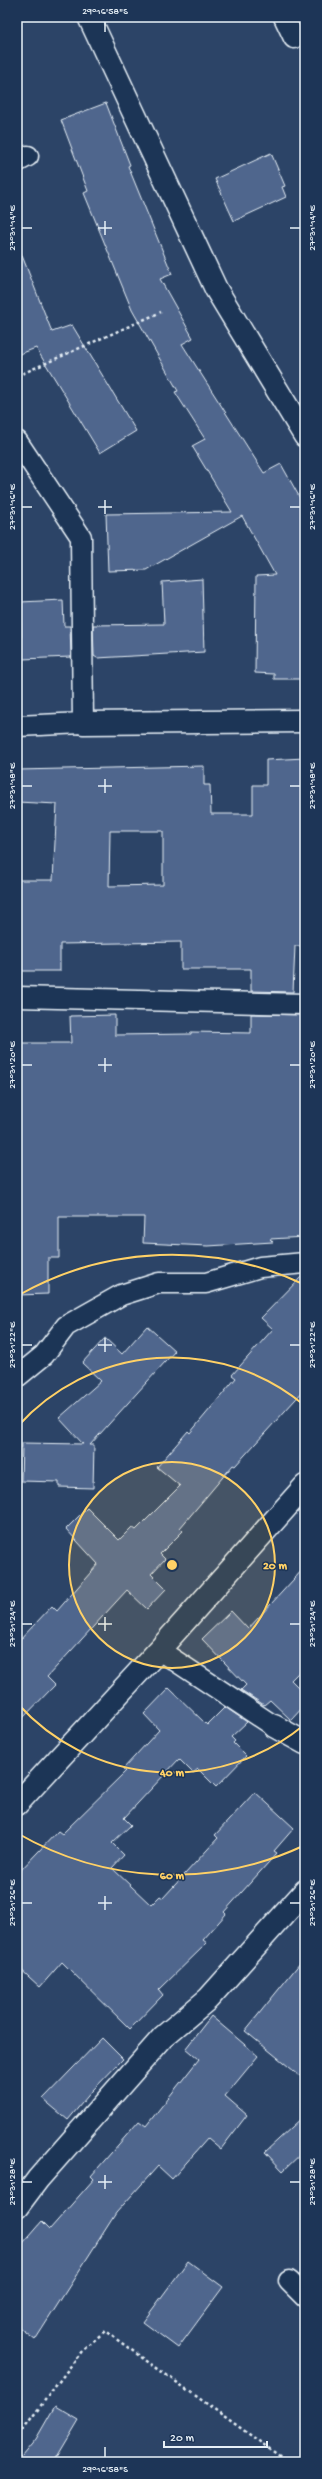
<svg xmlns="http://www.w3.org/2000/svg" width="322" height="2479" viewBox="0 0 322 2479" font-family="'Gochi Hand',sans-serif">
<rect width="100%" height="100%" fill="#2c4467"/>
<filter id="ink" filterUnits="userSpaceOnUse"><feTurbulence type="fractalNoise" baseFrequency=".025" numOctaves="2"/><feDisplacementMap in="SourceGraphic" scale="8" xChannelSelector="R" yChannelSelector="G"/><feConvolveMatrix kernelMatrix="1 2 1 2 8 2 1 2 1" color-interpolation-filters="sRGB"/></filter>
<g filter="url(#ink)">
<g fill="#50668d" stroke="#e8f1f8" fill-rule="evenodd">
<polygon points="106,103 130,165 128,166 172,274 160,279 193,338 182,344 264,473 281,464 305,507 303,679 274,679 274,674 255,673 256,576 275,575 242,516 146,570 108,571 106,514 232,512 192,446 205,439 175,392 178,391 132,310 84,193 88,191 61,120"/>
<polygon points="271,153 285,186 282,187 286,197 234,221 215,179"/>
<polygon points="19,248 52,332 72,325 136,431 100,453 36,348 17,355"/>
<polygon points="202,579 204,652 97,658 94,656 93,625 164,624 162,582"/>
<polygon points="63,600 64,626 70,626 71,657 22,659 20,602"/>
<path d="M305,758V946H295L293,992L251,991V969H181V942L60,944V971H17V880H53L57,804L17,802V770L204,766V785H210L211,814H253V785H266V760ZM110,831H163V885L109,886Z"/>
<polygon points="251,1014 305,1015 305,1237 270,1239 273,1242 208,1246 143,1243 144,1217 59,1217 59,1258 48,1258 48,1294 18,1295 18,1043 71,1043 70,1016 115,1015 115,1035 191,1034 191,1032 251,1033"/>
<polygon points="303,1275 305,1275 305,1389 235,1466 233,1465 180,1528 183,1531 160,1554 165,1559 151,1574 166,1589 147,1609 127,1590 47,1677 55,1685 17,1724 17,1643 52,1606 57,1611 98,1564 66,1529 87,1508 119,1540 132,1527 136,1530 180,1486 157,1467 188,1431 190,1433 236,1378 232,1375 273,1329 261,1318"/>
<polygon points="147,1326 175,1351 90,1445 94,1445 93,1488 59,1487 59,1482 21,1481 22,1443 83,1444 59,1418 101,1381 82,1363 105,1338 122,1354"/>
<polygon points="305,1567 305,1666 291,1680 305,1694 305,1705 291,1720 270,1700 264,1705 241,1690 246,1685 202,1639 231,1611 248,1629"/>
<polygon points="169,1688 207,1725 225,1707 247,1722 231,1737 235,1741 233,1743 246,1756 216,1787 198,1769 193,1773 179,1759 124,1818 131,1825 112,1843 124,1855 112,1868 151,1905 160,1896 163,1898 218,1838 215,1835 255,1792 294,1828 274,1851 277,1853 224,1912 226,1914 203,1940 207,1943 159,1990 163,1995 130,2029 62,1962 40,1987 17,1966 17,1874 58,1831 62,1834 126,1771 123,1769 159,1730 144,1714"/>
<polygon points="305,1957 305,2080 245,2031"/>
<polygon points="211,2016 258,2056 225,2096 247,2115 221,2149 208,2138 172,2179 158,2166 116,2213 35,2340 17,2326 17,2250 42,2221 50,2229 94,2179 91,2176 139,2121 146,2126 199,2059 186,2048"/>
<polygon points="102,2038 123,2059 92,2091 68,2120 43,2099"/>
<polygon points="305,2115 305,2150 283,2171 265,2152"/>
<polygon points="188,2261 223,2287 178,2348 143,2322"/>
<polygon points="55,2406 79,2420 54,2462 17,2462 36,2439"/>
</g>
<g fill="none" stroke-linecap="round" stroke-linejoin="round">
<g stroke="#e8f1f8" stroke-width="23">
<g id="service">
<polyline points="284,17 294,38"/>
<polyline points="17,162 28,156"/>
<polyline points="17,441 81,537 83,723 17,726"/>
<polyline points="17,997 305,1004"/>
<polyline points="17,1377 44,1355 66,1326 121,1295 159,1283 206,1283 260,1267 305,1263"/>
<polyline points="159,1650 274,1726"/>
<polyline points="289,2281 305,2297"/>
</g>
</g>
<g stroke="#e8f1f8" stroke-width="25">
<g id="minor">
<polyline points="89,17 216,289 305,436"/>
<polyline points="83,723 305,721"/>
<polyline points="274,1726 305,1743"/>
<polyline points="17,1804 159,1650 305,1486"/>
<polyline points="17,2207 38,2179 163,2037 208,1999 305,1891"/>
</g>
</g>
<g stroke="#e8f1f8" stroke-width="2.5" stroke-dasharray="3 3" stroke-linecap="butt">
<polyline points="17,376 161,312"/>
<polyline points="17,2433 24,2428 82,2351 105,2331 288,2462"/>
</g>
<use href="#service" stroke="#1d3557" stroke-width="20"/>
<use href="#minor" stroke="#1d3557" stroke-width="22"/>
</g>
</g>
<path fill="none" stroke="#e8f1f8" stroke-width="1.5" d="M105,22V32M105,221V235M22,228H32M98,228H112M290,228H300M105,500V514M22,507H32M98,507H112M290,507H300M105,779V793M22,786H32M98,786H112M290,786H300M105,1058V1072M22,1065H32M98,1065H112M290,1065H300M105,1338V1352M22,1345H32M98,1345H112M290,1345H300M105,1617V1631M22,1624H32M98,1624H112M290,1624H300M105,1896V1910M22,1903H32M98,1903H112M290,1903H300M105,2175V2189M22,2182H32M98,2182H112M290,2182H300M105,2447V2457"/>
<circle cx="172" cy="1565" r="103" fill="#ffd166" fill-opacity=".12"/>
<g fill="none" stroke="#ffd166" stroke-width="2">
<circle cx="172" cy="1565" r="103"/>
<path d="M304 1725A207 207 0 0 1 18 1704M18 1426A207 207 0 0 1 304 1405"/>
<path d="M303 1846A310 310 0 0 1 17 1833M19 1295A310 310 0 0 1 303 1284"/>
</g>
<circle cx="172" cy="1565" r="6" fill="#ffd166" stroke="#1d3557" stroke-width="2"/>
<g font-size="12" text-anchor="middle" font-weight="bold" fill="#ffd166" stroke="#1d3557" stroke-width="3" stroke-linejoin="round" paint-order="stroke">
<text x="275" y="1569">20 m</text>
<text x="172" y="1776">40 m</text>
<text x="172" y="1879">60 m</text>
</g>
<rect width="322" height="2479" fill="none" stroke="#1d3557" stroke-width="44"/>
<path d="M164 2441v6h103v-6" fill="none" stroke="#e8f1f8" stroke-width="2"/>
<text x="170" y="2441" font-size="12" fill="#e8f1f8" stroke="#1d3557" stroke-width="3" paint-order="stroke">20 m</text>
<rect x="22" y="22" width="278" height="2435" fill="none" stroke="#e8f1f8" stroke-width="1.5"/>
<g font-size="10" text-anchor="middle" fill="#e8f1f8">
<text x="105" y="14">29°16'58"S</text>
<text transform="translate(11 228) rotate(-90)" y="4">27°31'14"E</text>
<text transform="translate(311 228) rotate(-90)" y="4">27°31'14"E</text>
<text transform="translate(11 507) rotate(-90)" y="4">27°31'16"E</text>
<text transform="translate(311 507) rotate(-90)" y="4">27°31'16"E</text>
<text transform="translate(311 786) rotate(-90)" y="4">27°31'18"E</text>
<text transform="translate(11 786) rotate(-90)" y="4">27°31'18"E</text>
<text transform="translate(311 1065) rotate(-90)" y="4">27°31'20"E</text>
<text transform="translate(11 1065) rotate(-90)" y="4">27°31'20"E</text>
<text transform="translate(311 1345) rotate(-90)" y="4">27°31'22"E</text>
<text transform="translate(11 1345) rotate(-90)" y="4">27°31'22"E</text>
<text transform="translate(311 1624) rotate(-90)" y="4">27°31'24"E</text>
<text transform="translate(11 1624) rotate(-90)" y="4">27°31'24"E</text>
<text transform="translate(311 1903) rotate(-90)" y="4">27°31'26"E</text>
<text transform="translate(11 1903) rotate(-90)" y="4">27°31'26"E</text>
<text transform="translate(311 2182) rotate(-90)" y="4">27°31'28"E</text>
<text transform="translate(11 2182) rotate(-90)" y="4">27°31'28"E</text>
<text x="105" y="2472">29°16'58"S</text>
</g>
</svg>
